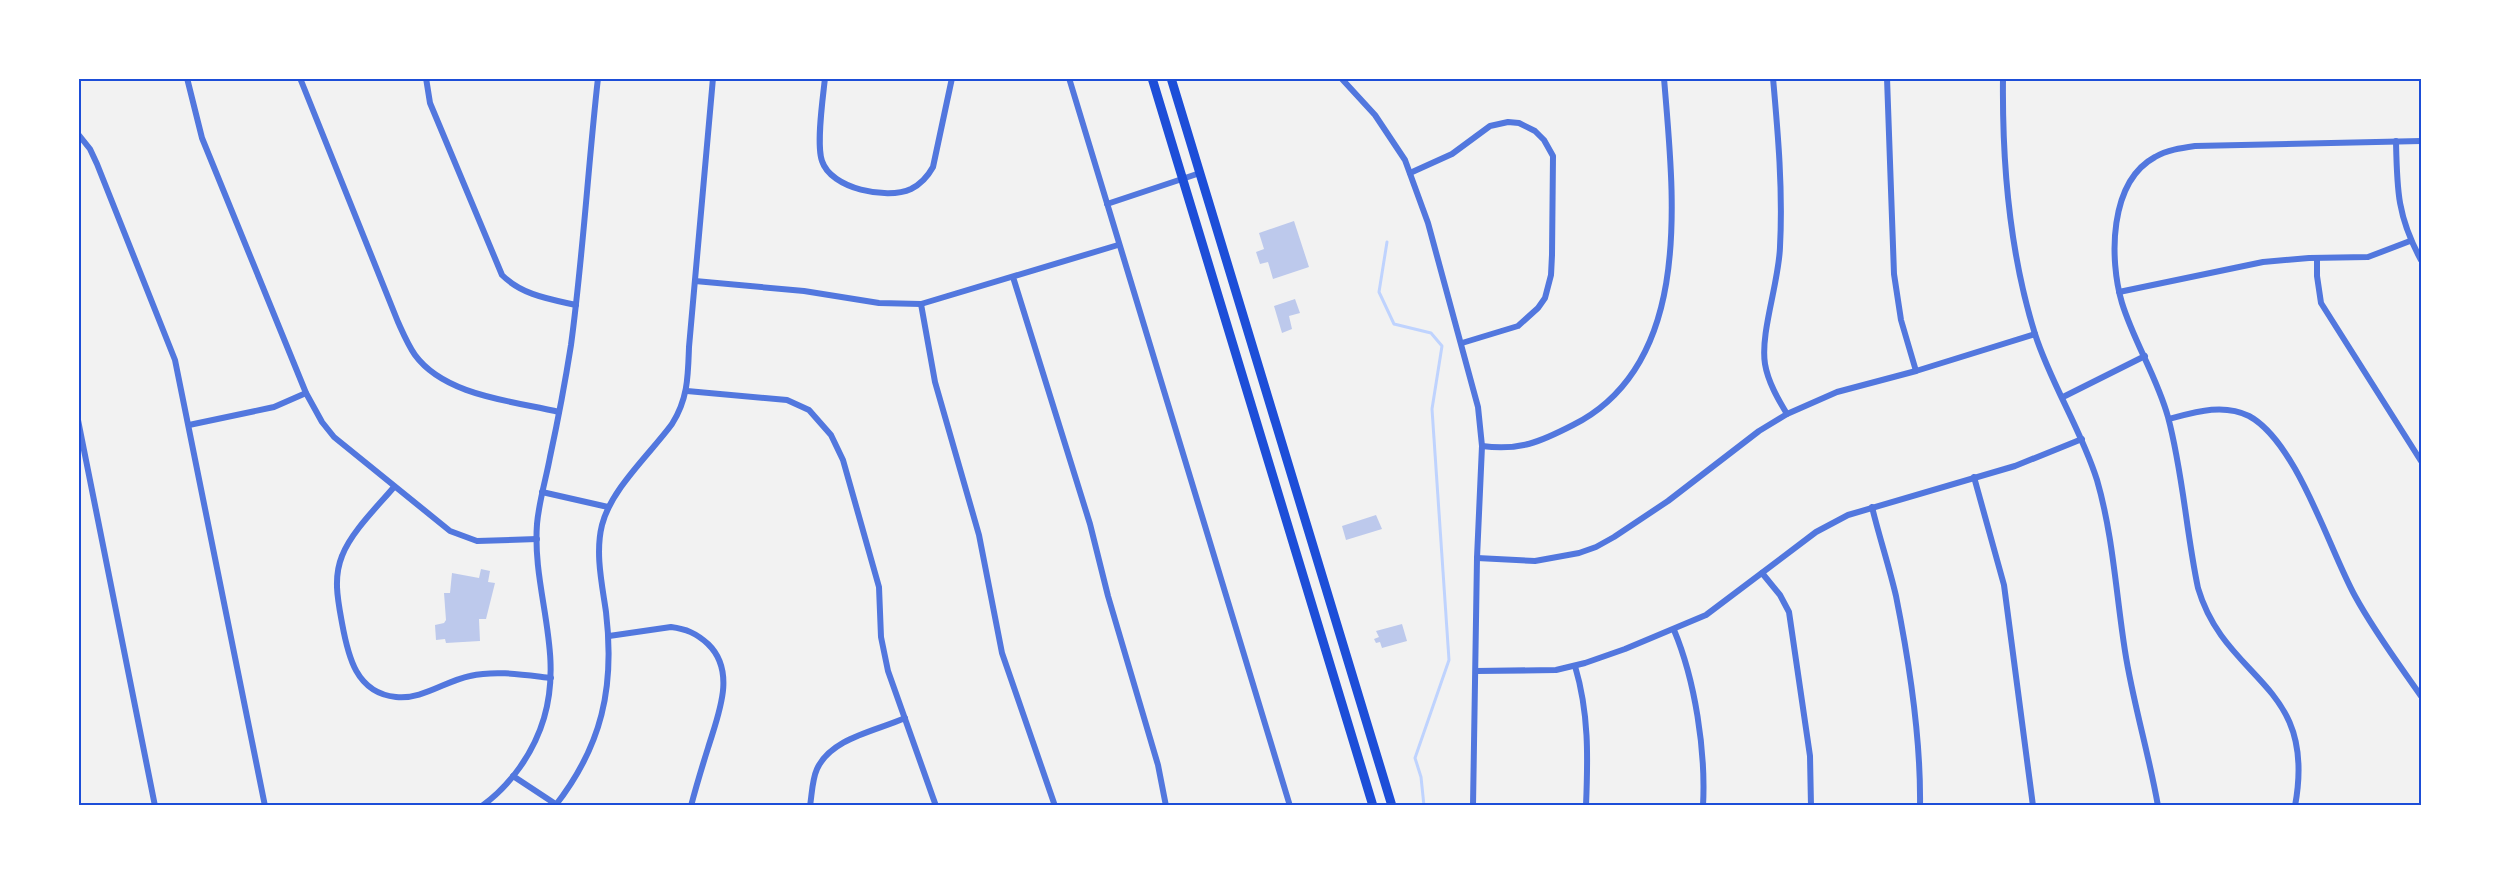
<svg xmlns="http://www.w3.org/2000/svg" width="2499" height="884" viewBox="0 0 2499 884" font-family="'Exo 2',sans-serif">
<rect width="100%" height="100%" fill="#f2f2f2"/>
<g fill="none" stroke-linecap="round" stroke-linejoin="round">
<polyline stroke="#bfd3fe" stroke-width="3" points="1387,242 1379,292 1394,324 1431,333 1442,346 1432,409 1449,660 1415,758 1421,777 1424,806"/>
</g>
<g fill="#bdc9ec">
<polygon points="1294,221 1309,267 1273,279 1268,262 1260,264 1256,252 1264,249 1259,233"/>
<polygon points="1295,299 1300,313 1289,316 1292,329 1282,333 1274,306"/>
<polygon points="1376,515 1382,529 1346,540 1342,526"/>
<polygon points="481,569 490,571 488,582 495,583 486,619 479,619 480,641 446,643 445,639 436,640 435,625 444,623 446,620 444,593 450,593 452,573 479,578"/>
<polygon points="1402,624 1407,641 1382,648 1380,642 1376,643 1374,639 1379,637 1376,631"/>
</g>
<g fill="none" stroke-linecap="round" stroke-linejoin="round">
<g stroke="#5277de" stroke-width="6">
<polyline points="187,78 202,138 306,393 322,422 334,437 450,531 477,541 537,539"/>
<path d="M300,78L398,322C403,333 408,345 415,355C445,396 513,401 559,412"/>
<path d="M426,78L430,103L502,275C522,295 549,299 576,305"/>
<path d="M825,78C823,97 816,144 822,161C831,189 887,200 911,189C921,184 928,176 933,167L952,78"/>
<polyline points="1069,78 1290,806"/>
<polyline points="1341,78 1375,115 1405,160 1428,223 1478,407 1482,446 1477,558 1473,806"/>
<path d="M1773,78C1778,134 1783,190 1780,247C1779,282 1760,333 1765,364C1768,382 1778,399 1787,414"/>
<polyline points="1887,78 1894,274 1901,320 1916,371"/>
<path d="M2003,78C2002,164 2009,251 2035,334C2051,384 2081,429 2097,480C2113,535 2116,594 2125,651C2133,703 2149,754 2158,806"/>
<polyline points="78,134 90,149 97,164 175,360 265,806"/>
<path d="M2396,141C2397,189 2397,216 2421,260"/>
<polyline points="1410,173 1452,154 1490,126 1508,122 1519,123 1535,131 1544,140 1553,156 1552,255 1551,275 1545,298 1538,308 1518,326 1462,343"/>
<polyline points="1107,204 1200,173"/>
<polyline points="2317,258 2317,276 2321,303 2421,461"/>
<polyline points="1013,277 1090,524 1108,596 1158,765 1166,806"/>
<polyline points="695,281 804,291 879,303 921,304 1118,245"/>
<polyline points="2119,292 2263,262 2309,258 2368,257 2410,241"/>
<polyline points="921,304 935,382 979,535 1002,653 1055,806"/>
<polyline points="687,391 787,400 809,410 831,435 843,460 879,587 881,637 888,671 936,806"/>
<polyline points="2063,397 2145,356"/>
<path d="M2169,419C2195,412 2223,403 2249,416C2297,442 2329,549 2355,596C2374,631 2398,663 2421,696"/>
<polyline points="78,420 155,806"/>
<polyline points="189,425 274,407 306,393"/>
<path d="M1482,446C1520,451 1540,442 1573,425C1696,363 1673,192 1664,78"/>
<polyline points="1974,477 2004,585 2033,806"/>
<path d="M394,487C378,506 351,532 342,556C333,578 338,601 342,623C348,656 356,693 396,697C422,700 445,681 470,676C496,670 525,675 551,678"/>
<polyline points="542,492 608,507"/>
<path d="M1872,507C1879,536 1889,566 1896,596C1909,661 1921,739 1920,806"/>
<polyline points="1477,558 1535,561 1579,553 1596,547 1614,537 1668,501 1759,431 1787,414 1837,392 1916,371 2035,334"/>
<polyline points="1762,573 1780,595 1789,612 1810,756 1811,806"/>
<path d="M1674,630C1695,680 1706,751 1703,806"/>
<path d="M609,636L671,627C686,629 696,633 708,644C737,672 718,715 708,748C702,767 696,787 691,806"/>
<path d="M1575,666C1589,713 1588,757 1586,806"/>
<polyline points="1476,671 1556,670 1585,663 1625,649 1706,615 1816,532 1848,515 2015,466 2082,439"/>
<polyline points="513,776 557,805"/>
<path d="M482,806C511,785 534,752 544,718C564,651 532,590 537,524C539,501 546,479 550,457C558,420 565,383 571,345C583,256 588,167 598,78"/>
<path d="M555,806C602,746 615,687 606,612C602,584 595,553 602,525C611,489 650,454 672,424C688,399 688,376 689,347L713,78"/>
<path d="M810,806C812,794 812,780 817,769C831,738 876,731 905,718"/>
<path d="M2295,806C2318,682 2226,683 2198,588C2186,531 2183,473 2168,417C2157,377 2134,342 2122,303C2109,259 2109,182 2155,157C2167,150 2181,148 2195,146L2421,141"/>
</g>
<g stroke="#1d4ed8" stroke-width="9">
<polyline points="1152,78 1373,806"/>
<polyline points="1171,78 1392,806"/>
</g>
</g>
<rect width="2499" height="884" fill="none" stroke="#ffffff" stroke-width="159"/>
<rect x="80" y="80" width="2340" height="724" fill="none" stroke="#1d4ed8" stroke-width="2"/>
</svg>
